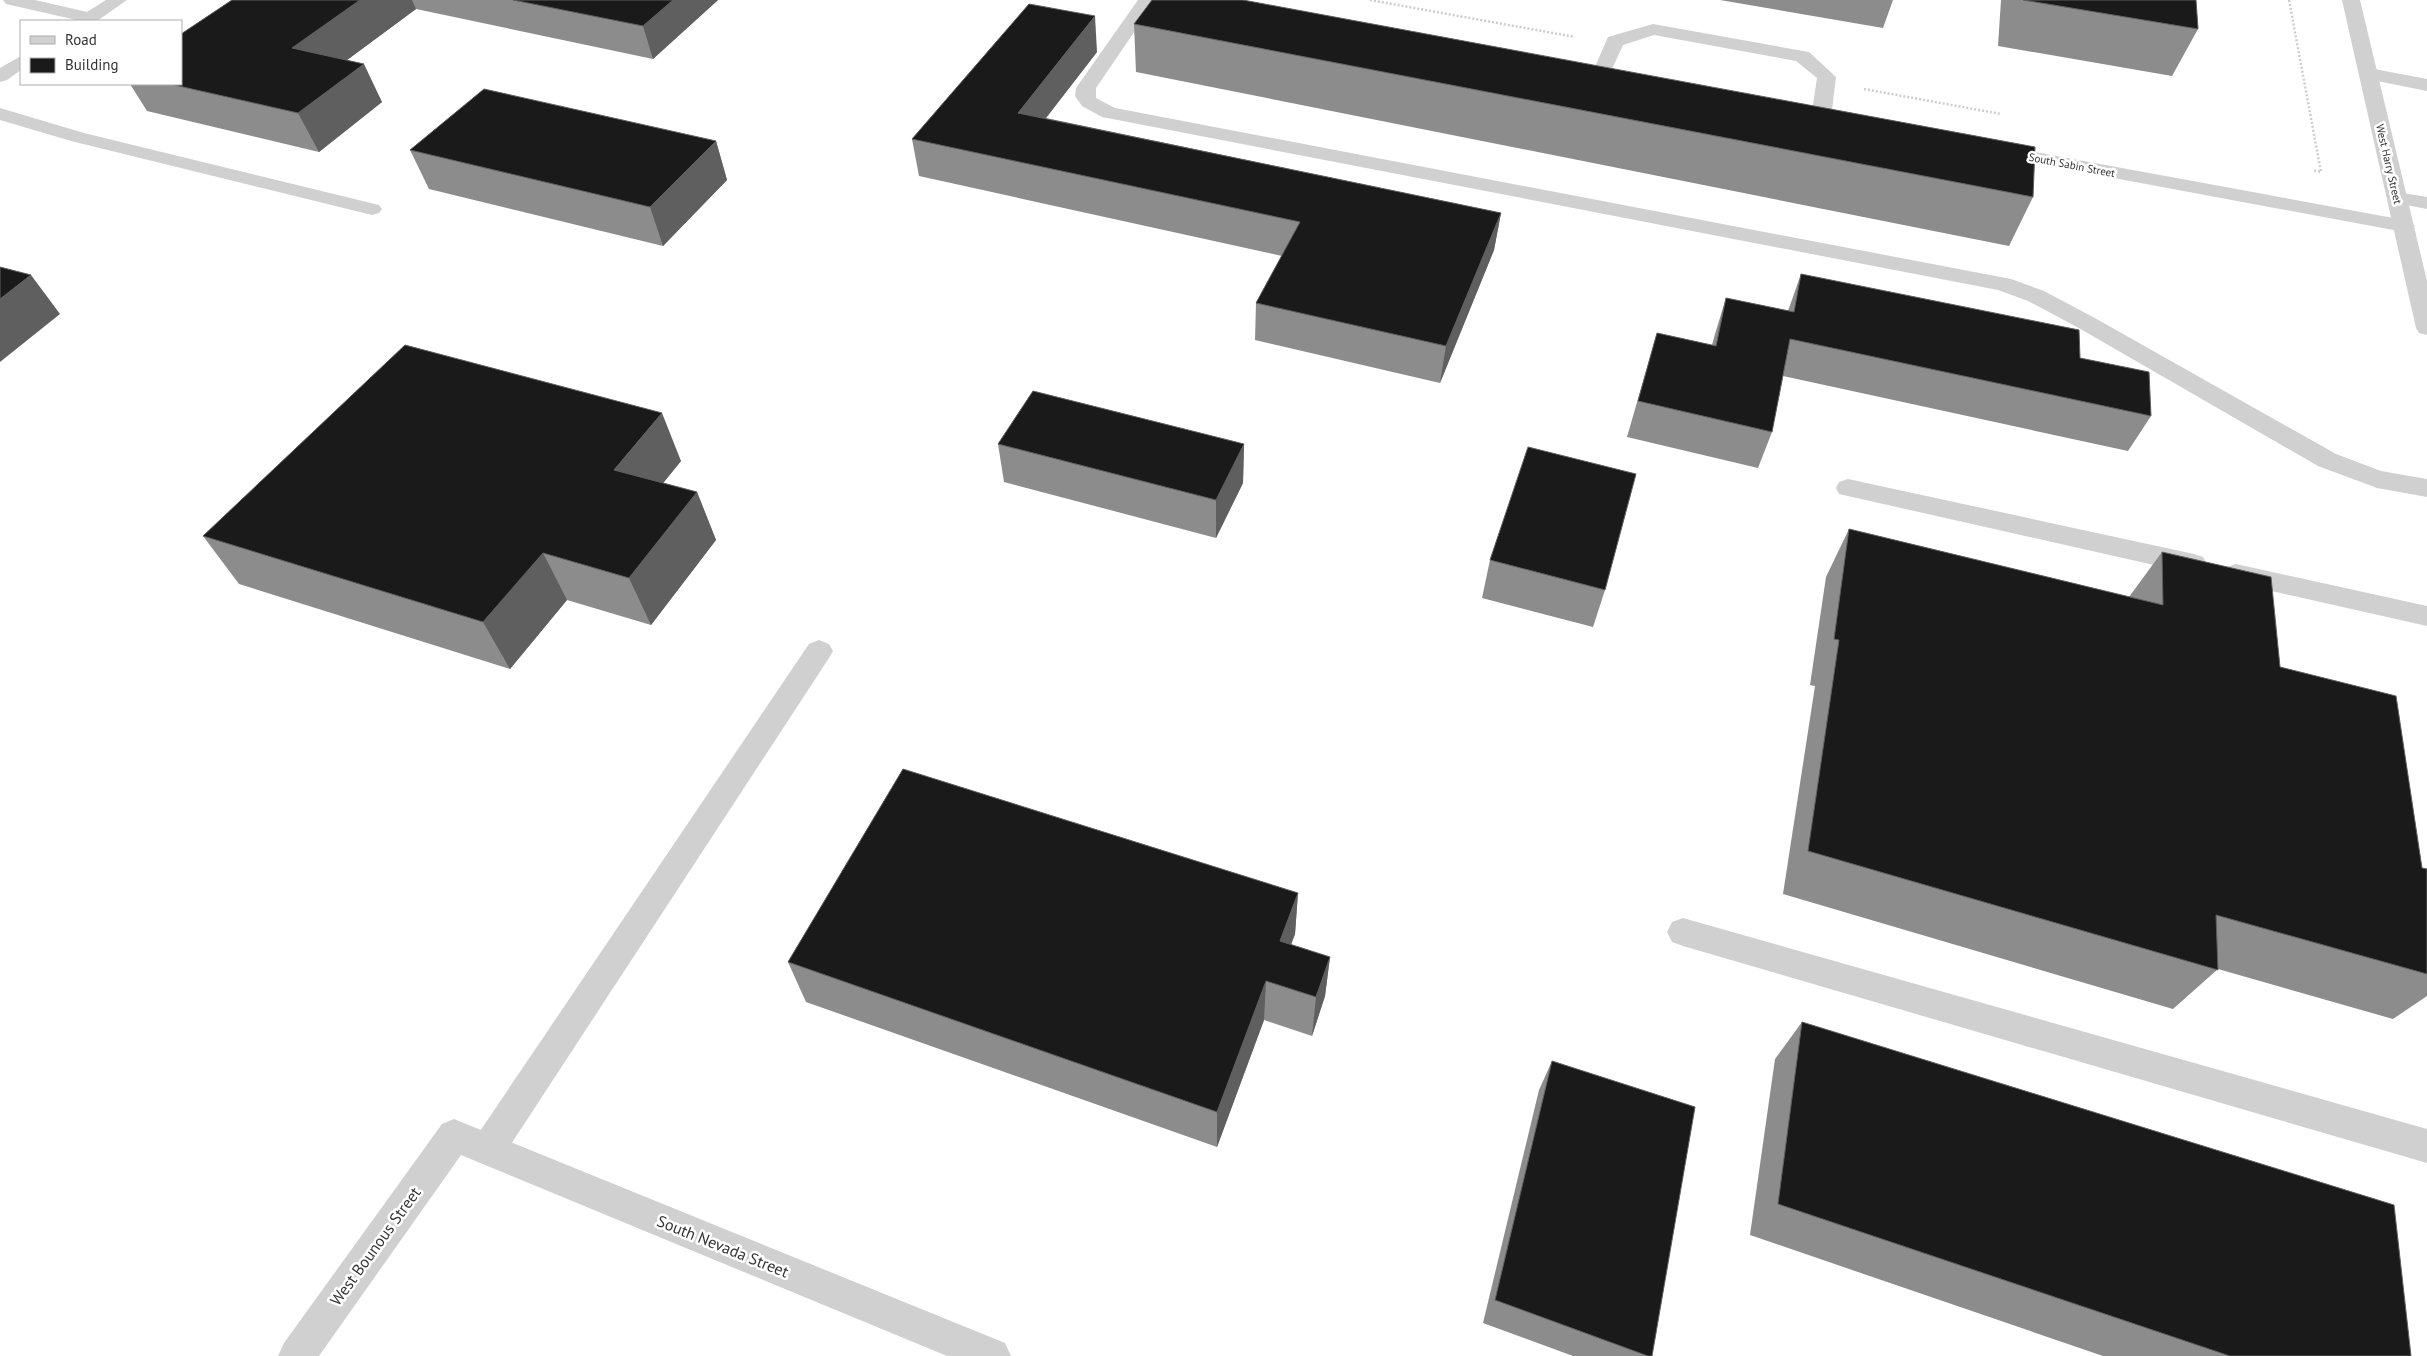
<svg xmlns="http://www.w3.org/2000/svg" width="2427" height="1356" viewBox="0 0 2427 1356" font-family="'PT Sans',sans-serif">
<rect width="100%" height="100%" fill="#fff"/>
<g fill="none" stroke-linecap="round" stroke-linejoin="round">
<g stroke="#cdcdcd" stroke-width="2.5" stroke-dasharray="2 2" stroke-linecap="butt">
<polyline points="1370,0 1575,37"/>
<polyline points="2289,0 2321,172 2312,170"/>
<polyline points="1864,89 2001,114"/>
</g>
<g fill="#d0d0d0" fill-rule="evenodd">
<polygon points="3,0 35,0 96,14 99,18 97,21 81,21 6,4"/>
<polygon points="1138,0 1156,0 1096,88 1096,98 1115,108 2011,279 2044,291 2093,317 2336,454 2381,471 2427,479 2427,497 2377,488 2318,466 2077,327 2028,301 1998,290 1102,117 1082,106 1075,96 1076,88"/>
<polygon points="1653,24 1809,52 1836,77 1831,118 1828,122 1821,124 1814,122 1811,118 1817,78 1796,61 1654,35 1623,45 1606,82 1592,82 1590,78 1608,37"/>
<polygon points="2369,68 2427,79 2427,91 2362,78 2360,74 2362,70"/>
<polygon points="0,108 84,133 379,205 382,209 379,213 372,215 71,141 0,120"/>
<polygon points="2397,192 2427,197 2427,209 2390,202 2387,198 2390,194"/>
<polygon points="1848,479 2194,554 2203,557 2207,564 2203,571 2194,574 1839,494 1836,488 1839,482"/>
<polygon points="2236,564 2427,606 2427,626 2227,581 2223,574 2227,567"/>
<polygon points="819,640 829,644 833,651 829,658 500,1161 488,1166 476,1161 471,1149 476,1137 809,644"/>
<polygon points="1683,918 2427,1129 2427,1163 1683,946 1672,942 1667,932 1672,922"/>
</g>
<g fill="#d0d0d0" fill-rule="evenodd">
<polygon points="106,0 127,0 97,21 76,21 79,17"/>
<polygon points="21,56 21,70 7,80 0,82 0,68"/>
<polygon points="1997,145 2404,220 2411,222 2415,226 2411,230 2404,232 1990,155 1987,151 1990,147"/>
<polygon points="454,1119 1005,1343 1011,1356 947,1356 461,1155 319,1356 278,1356 284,1343 442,1124"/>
</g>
<polygon fill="#d0d0d0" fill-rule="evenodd" points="2342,0 2360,0 2427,281 2427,335 2419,333 2416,328"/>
</g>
<g fill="#8c8c8c">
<polygon points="232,0 718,0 653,59 416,9 347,60 382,102 319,152 147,111 130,84 181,84"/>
<polygon points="1720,0 1893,0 1883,28"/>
<polygon points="2001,0 2196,0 2198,29 2172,76 1998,46"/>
<polygon points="1134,24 2033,197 2009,246 1136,72"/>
<polygon points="1097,52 1046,118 1501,213 1494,250 1440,383 1255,340 1256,303 1282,256 919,176 912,139"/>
<polygon points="716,141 727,180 663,246 429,189 410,150"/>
<polygon points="1801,274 2080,358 2151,416 2128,451 1783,376 1772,432 1758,468 1627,437 1657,333 1712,345 1715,334 1726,298 1788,311"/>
<polygon points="998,444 1244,444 1243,483 1216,538 1004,482"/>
<polygon points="681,461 663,483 697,492 716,540 651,625 567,600 510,669 239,584 203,536"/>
<polygon points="1849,529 2129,597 2162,552 2280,667 2422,868 2427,869 2427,996 2393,1019 2218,969 2173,1009 1783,894 1815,686 1810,685 1826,577"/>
<polygon points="1490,560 1605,590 1593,627 1482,598"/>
<polygon points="1298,893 1295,934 1291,945 1330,957 1325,996 1312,1036 1264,1020 1217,1147 806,1002 788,962"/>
<polygon points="1802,1022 2411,1356 2103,1356 1750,1235 1775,1059"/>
<polygon points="1552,1061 1652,1356 1573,1356 1483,1323 1539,1090"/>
</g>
<g fill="#5f5f5f">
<polygon points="360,0 412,0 416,9 312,86 292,48"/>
<polygon points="673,0 718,0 653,59 643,26"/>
<polygon points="1095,16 1097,52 1022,149 1018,113"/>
<polygon points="364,64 382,102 319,152 298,113"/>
<polygon points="716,141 727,180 663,246 650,207"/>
<polygon points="1501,213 1494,250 1440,383 1446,346"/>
<polygon points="31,275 60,314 0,362 0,299"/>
<polygon points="662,413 681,461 635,518 614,470"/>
<polygon points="1244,444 1243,483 1216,538 1216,500"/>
<polygon points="697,492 716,540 651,625 629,578"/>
<polygon points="543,553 567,600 510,669 483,622"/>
<polygon points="1298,893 1295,934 1277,981 1280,941"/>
<polygon points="1330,957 1325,996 1312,1036 1316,997"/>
<polygon points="1266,981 1264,1020 1217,1147 1217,1112"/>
</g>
<g fill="#1a1a1a" stroke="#5f5f5f">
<polygon points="232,0 360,0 292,48 364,64 298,113 170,84 181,84 181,34"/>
<polygon points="513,0 673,0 643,26"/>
<polygon points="1152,0 1243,0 2035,147 2033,197 1134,24"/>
<polygon points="2023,0 2196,0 2198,29"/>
<polygon points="1029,4 1095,16 1018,113 1501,213 1446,346 1256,303 1300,222 912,139"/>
<polygon points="484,89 716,141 650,207 410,150"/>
<polygon points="0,267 31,275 0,299"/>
<polygon points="1801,274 2079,330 2080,358 2149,372 2151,416 1790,339 1772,432 1638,401 1657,333 1716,346 1726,298 1794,312"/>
<polygon points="405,345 662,413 614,470 697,492 629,578 543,553 483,622 203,536"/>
<polygon points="1033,391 1244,444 1216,500 998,444"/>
<polygon points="1528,447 1636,474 1605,590 1490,560"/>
<polygon points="1849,529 2163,605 2162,552 2271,577 2280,667 2396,696 2422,868 2427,869 2427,974 2216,915 2218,970 1808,851 1839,640 1834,639"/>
<polygon points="903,769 1298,893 1280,941 1330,957 1316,997 1266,981 1217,1112 788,962"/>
<polygon points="1802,1022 2394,1205 2411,1356 2230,1356 1778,1204"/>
<polygon points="1552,1061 1695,1107 1652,1356 1648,1356 1495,1300"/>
</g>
<g text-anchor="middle" stroke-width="5" stroke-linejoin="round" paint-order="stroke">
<g font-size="11" fill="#333" stroke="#fff">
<text transform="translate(2389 164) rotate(77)" y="4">West Harry Street</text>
<text transform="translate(2072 165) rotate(11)" y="4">South Sabin Street</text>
</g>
<g font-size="16" fill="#333" stroke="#fff">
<text transform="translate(375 1246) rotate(-54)" y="6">West Bounous Street</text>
<text transform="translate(723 1246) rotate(22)" y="6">South Nevada Street</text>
</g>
</g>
<rect x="20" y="20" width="162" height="65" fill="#ffffff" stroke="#adadad"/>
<rect x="30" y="36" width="25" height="8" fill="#d0d0d0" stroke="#adadad"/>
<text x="65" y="45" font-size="15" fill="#333333">Road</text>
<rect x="30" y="58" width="25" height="15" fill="#1a1a1a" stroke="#adadad"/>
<text x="65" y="70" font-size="15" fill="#333333">Building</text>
</svg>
